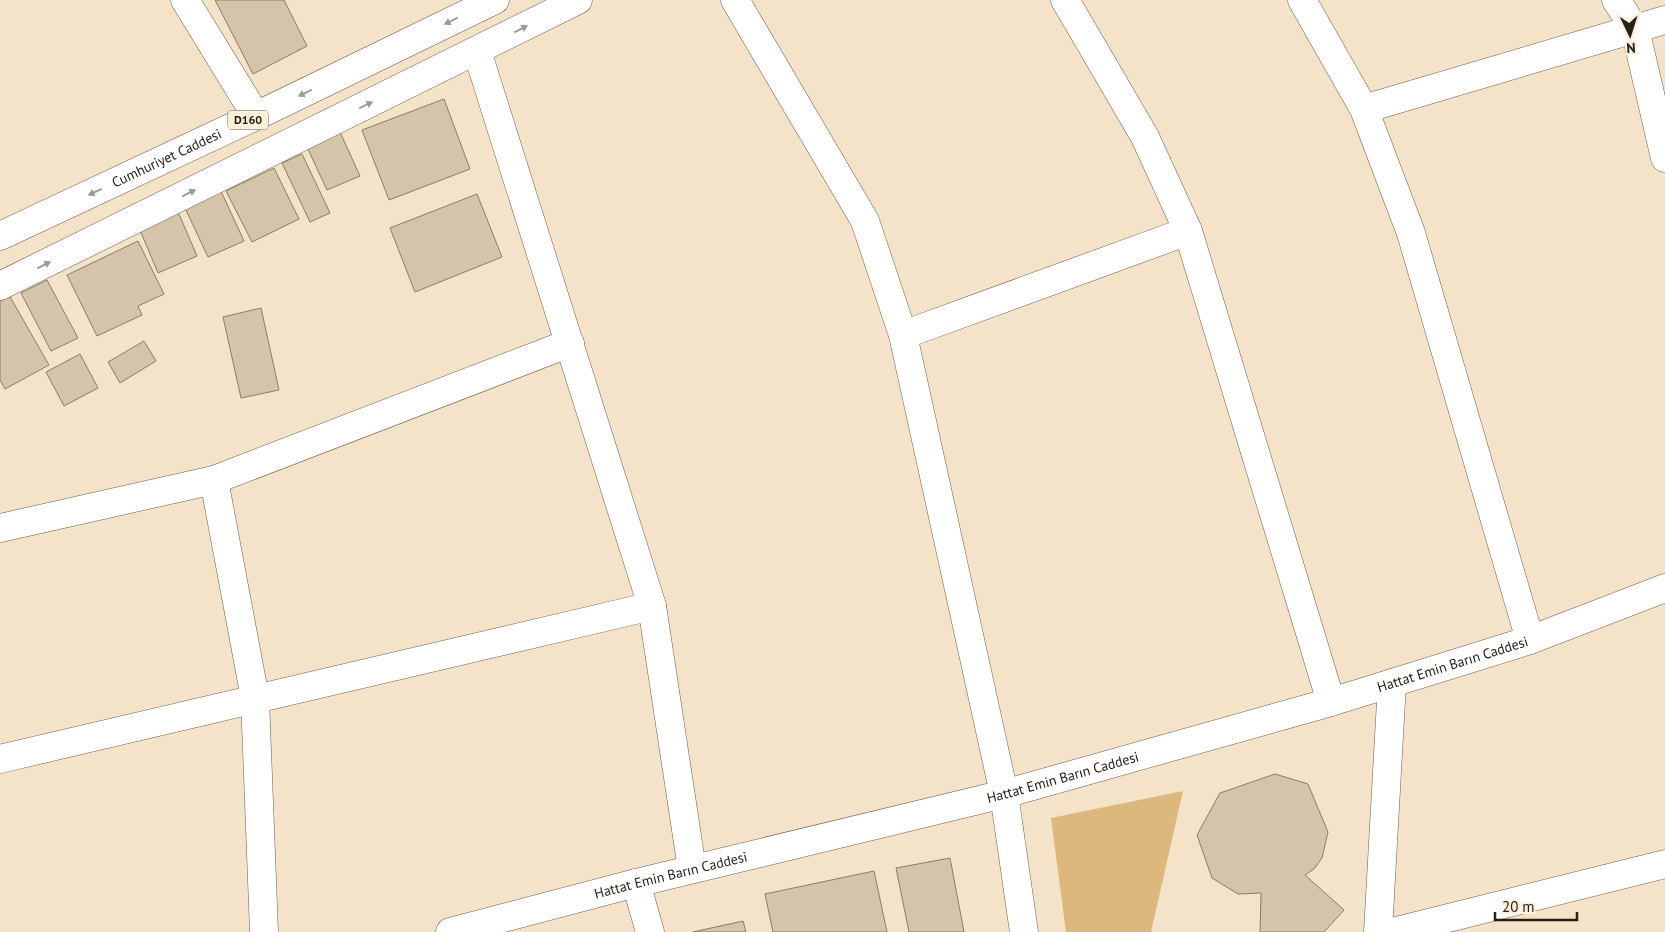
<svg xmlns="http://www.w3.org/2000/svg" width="1665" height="932" viewBox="0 0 1665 932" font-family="'PT Sans',sans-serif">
<rect width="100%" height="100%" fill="#f4e3c8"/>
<polygon fill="#dcb87d" points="1183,791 1151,932 1066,932 1051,818"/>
<g fill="#d5c4aa" stroke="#8b7c64">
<polygon points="215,0 284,0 307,46 253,74"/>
<polygon points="444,99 470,169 389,200 362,130"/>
<polygon points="340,132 360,176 327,190 307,147"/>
<polygon points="302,154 330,213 310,222 282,163"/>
<polygon points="274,168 299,219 252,242 226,191"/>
<polygon points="220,189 244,241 208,257 184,206"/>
<polygon points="477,194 502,257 415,292 390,228"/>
<polygon points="176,207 197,256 158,273 137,223"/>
<polygon points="138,241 164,294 138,306 142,315 97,336 67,275"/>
<polygon points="47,280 78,338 51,351 21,293"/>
<polygon points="9,295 49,365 5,389 0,380 0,300"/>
<polygon points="261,308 279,390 241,398 223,317"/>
<polygon points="144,341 156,361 120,383 108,362"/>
<polygon points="80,354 98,388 64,406 46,372"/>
<polygon points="1275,774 1308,784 1328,832 1322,858 1314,869 1305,875 1344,910 1324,932 1260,932 1261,893 1238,894 1212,878 1197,835 1220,793"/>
<polygon points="950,858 964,932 909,932 896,868"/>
<polygon points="874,871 887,932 773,932 765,894"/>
<polygon points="743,921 746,932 693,932"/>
</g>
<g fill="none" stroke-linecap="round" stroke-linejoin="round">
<g stroke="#6d5e47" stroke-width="29">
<g id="minor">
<polyline points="185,0 256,116"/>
<polyline points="735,0 865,221 903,335 1004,794 1024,932"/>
<polyline points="1065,0 1145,137 1188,231 1331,702"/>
<polyline points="1302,0 1364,109 1411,233 1530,640"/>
<polyline points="1616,0 1635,29 1665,158"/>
<polyline points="477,51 652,606 692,869"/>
<polyline points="1364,109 1665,20"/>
<polyline points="903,335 1188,231"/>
<polyline points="0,528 214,480"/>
<polyline points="0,759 652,606"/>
<polyline points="636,883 650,932"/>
<polyline points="264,932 255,698 214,480 570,343"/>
<polyline points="1378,932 1392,683"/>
<polyline points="1392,932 1665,864"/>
</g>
</g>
<g stroke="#6d5e47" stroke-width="29">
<g id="secondary">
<path id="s1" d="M450,932L636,883L1004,794L1331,702L1530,640L1665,588"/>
</g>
</g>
<g stroke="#6d5e47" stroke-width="29">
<g id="primary">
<path id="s2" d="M0,236L256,116L495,0"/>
<polyline points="0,286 578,0"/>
</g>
</g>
<use href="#minor" stroke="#fff" stroke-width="28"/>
<use href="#secondary" stroke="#fff" stroke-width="28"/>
<use href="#primary" stroke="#fff" stroke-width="28"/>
</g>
<defs><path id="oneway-solid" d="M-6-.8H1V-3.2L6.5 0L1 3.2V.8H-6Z" transform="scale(1.25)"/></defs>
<g fill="#9d9b96">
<use href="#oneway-solid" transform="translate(451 21) rotate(154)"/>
<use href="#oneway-solid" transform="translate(521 29) rotate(-27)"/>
<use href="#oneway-solid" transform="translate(305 93) rotate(154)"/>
<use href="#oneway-solid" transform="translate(366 105) rotate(-26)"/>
<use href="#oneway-solid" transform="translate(95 192) rotate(155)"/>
<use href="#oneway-solid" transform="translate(189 193) rotate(-26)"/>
<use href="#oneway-solid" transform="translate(44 265) rotate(-26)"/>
</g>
<g text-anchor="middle" stroke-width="4" stroke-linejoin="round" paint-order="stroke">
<rect fill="#fef0db" stroke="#675e51" stroke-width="1" x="228" y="110.5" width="40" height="19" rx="4"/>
<g font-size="12" font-weight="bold" fill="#262016">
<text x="248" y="124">D160</text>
</g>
<g font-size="14" fill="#262016" stroke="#fef0db">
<text dy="5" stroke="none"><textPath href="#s2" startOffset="184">Cumhuriyet Caddesi</textPath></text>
<text dy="5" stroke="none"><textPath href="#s1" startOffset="1038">Hattat Emin Barın Caddesi</textPath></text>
<text dy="5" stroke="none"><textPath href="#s1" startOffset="632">Hattat Emin Barın Caddesi</textPath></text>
<text dy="5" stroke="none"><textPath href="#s1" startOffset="228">Hattat Emin Barın Caddesi</textPath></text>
</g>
</g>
<g transform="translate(1630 35) rotate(176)" stroke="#fef0db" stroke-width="4" paint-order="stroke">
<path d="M0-4L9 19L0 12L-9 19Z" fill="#262016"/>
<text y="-8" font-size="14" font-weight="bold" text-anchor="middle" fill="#262016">N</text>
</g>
<path d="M1495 912v8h82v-8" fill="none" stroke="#262016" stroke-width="2.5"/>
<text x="1502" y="912" font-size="15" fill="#262016" stroke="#fef0db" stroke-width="4" paint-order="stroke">20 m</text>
</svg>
